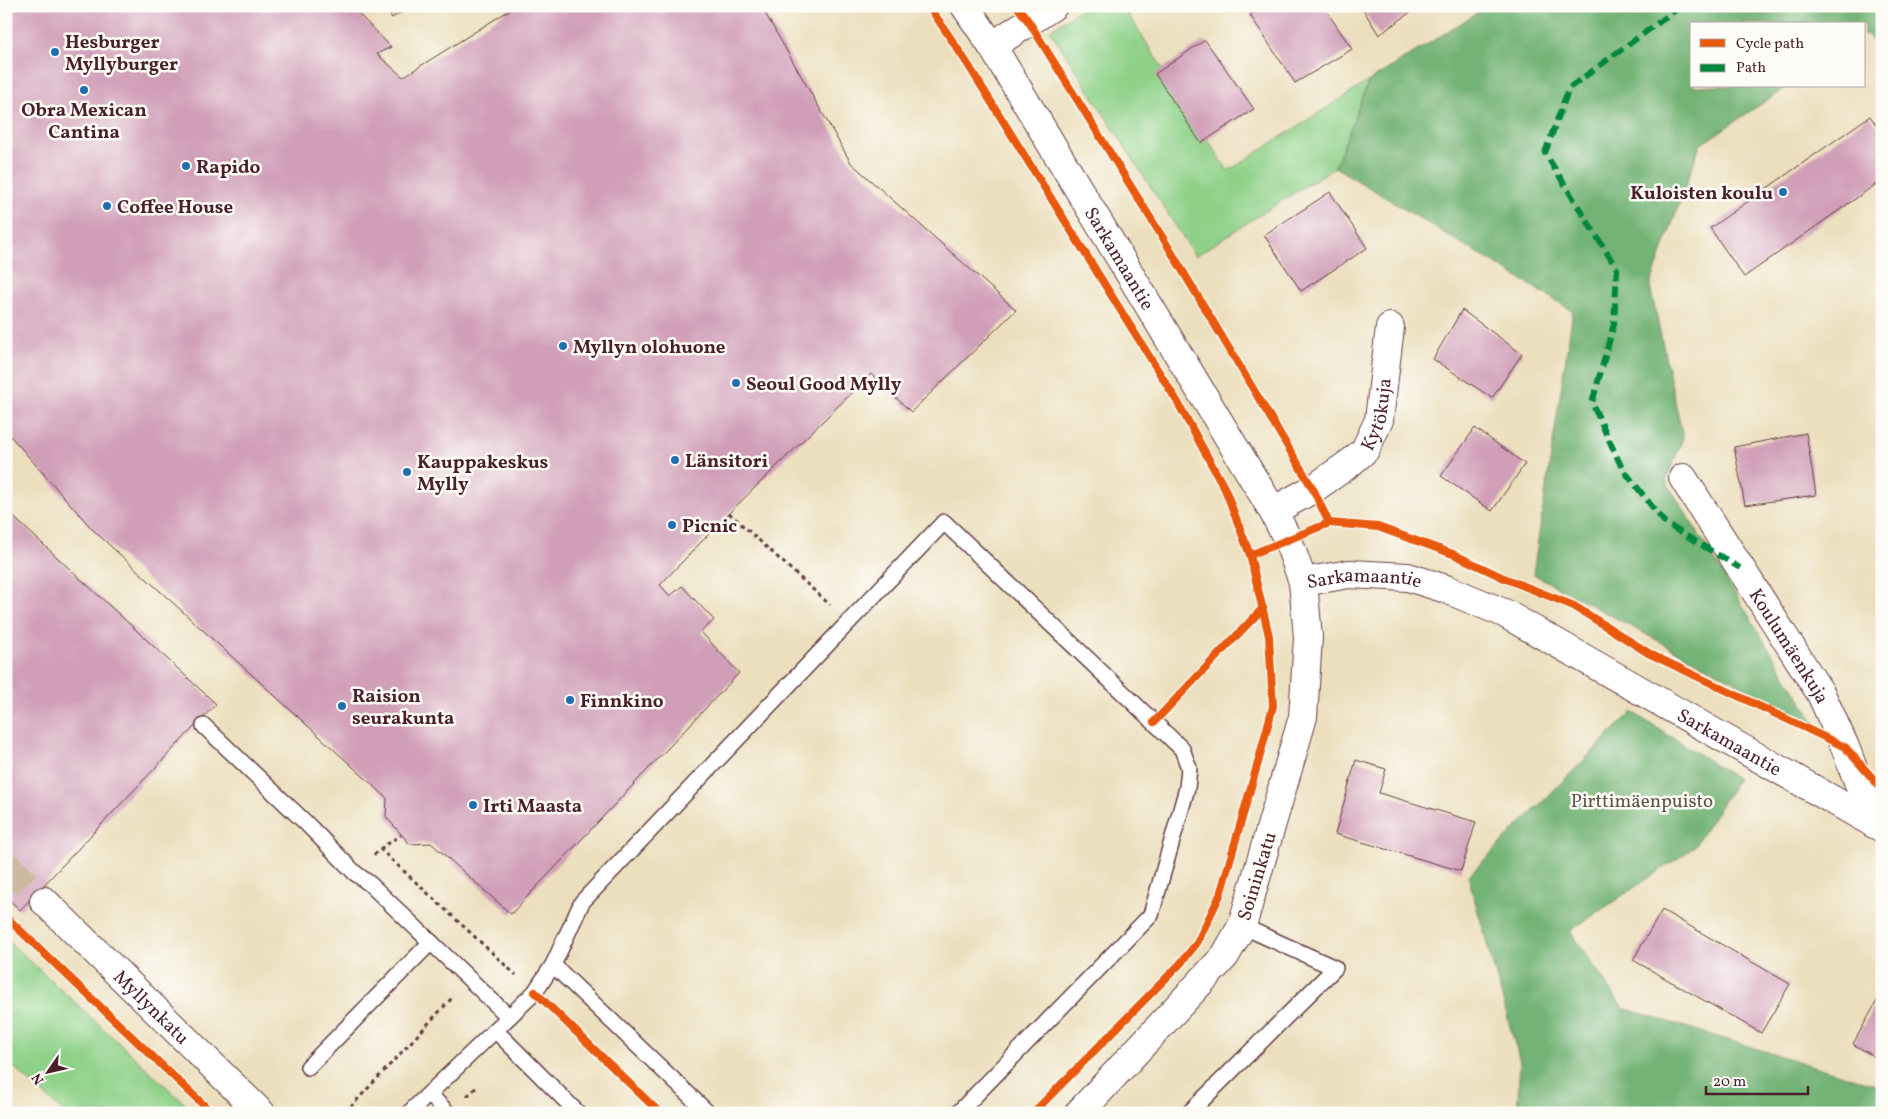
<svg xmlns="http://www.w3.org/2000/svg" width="1888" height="1119" viewBox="0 0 1888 1119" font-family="Vollkorn,serif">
<rect width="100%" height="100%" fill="#fdfcf7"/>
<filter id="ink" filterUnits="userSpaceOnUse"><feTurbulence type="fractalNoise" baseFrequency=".02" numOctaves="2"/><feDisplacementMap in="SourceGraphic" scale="10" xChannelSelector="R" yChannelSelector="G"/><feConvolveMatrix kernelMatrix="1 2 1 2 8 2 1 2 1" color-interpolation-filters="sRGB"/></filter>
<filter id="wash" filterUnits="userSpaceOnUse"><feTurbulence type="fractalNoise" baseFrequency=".0096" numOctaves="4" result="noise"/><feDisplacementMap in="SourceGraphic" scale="20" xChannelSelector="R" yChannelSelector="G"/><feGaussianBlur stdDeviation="1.12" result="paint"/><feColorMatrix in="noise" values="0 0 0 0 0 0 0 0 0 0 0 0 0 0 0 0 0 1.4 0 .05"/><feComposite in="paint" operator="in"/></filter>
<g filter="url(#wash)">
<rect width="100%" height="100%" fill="#ecdfbe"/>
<g fill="#8fd189" stroke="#6c785a">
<polygon points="1085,6 1123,6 1228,171 1369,81 1335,167 1195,256 1050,30"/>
<polygon points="6,939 195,1113 64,1113 6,1060"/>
</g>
<g fill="#73b375" stroke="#5e6950">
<polygon points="1488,6 1552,6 1555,11 1563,6 1882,6 1882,54 1867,34 1864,35 1864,24 1692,24 1692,86 1788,86 1700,145 1650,286 1683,438 1666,481 1816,725 1533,574 1573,311 1335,167 1369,81"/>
<polygon points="1632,712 1738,779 1693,848 1570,931 1623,1008 1882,1087 1882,1113 1517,1113 1520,1062 1468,876"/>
</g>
<g id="blocks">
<g fill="#d09eb7">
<polygon points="6,6 351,6 391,47 377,54 403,77 516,6 761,6 851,163 1016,310 911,412 871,374 729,513 660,585 670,596 682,586 714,620 701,632 739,673 511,914 431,843 410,844 386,817 387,798 93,530 6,431"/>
<polygon points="385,6 412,6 392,18"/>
<polygon points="1263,6 1323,6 1352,49 1295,83 1250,15"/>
<polygon points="1361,6 1419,6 1379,35"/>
<polygon points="1205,40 1254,109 1201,143 1155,74"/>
<polygon points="1870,116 1882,133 1882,180 1744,277 1710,228"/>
<polygon points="1330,192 1367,248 1301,291 1264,235"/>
<polygon points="1462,310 1522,354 1492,398 1433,359"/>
<polygon points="1475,428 1525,464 1492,511 1441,476"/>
<polygon points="1806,433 1816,495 1745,505 1734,447"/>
<polygon points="6,510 216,704 20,910 6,897"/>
<polygon points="1356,760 1386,769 1379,793 1476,822 1461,871 1335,834"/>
<polygon points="1662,910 1790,984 1761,1033 1633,960"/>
<polygon points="1882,992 1882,1061 1853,1044"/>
</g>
</g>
</g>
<g filter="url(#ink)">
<use href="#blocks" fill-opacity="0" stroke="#623c41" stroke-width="1"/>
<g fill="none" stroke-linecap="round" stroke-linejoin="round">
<polyline stroke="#ccb9a1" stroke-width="28" stroke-dasharray="28 14" stroke-linecap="butt" points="6,865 44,901"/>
<g stroke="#623c41" stroke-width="18">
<g id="service">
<polyline points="204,726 305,822 355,873 370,884 509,1017"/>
<polyline points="553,965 708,1113"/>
<polyline points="495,1030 578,1113"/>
<polyline points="308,1067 431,942"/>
<polyline points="429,1094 448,1113"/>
<polyline points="409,1113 535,992 553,965 582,902 944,522 1182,749 1189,768 1187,788 1151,915 958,1113"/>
<polyline points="1189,1113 1335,968 1242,926"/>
</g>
</g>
<g stroke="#623c41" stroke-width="30">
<g id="minor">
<polyline points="992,46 1053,6"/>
<path id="s1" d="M1683,478L1821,694L1845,747L1874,824"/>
<path id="s2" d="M1273,511L1313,489L1350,463L1365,450L1379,420L1390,327"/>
<path id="s3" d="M1303,582L1349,574L1408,577L1446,589L1504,613L1882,828"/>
<path id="s4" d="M44,901L261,1113"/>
</g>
</g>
<g stroke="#623c41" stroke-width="30">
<g id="tertiary">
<path id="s5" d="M965,6L992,46L1273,511L1288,540L1303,582L1308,637L1303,717L1242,926L1225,956L1079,1113"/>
</g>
</g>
<g stroke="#623c41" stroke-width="3" stroke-dasharray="4 4" stroke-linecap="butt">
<polyline points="729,513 830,605"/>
<polyline points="380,849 401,835"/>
<polyline points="374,855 380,849 516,975"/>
<polyline points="467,1096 477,1087"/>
<polyline points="345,1113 452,998"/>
</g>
<use href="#service" stroke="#fff" stroke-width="15"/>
<use href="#minor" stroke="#fff" stroke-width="28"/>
<use href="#tertiary" stroke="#fff" stroke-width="28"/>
<polyline stroke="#00873e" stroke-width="6" stroke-dasharray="12 6" stroke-linecap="butt" points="1681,6 1569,88 1545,153 1617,269 1614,324 1592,403 1622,468 1665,523 1740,568"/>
<g stroke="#fdfcf7" stroke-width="11">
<g id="cycleway">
<polyline points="929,6 967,63 1177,401 1225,489 1250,555 1269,636 1273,706 1259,759 1220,895 1197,943 1180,964 1033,1113"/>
<polyline points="1017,6 1029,22 1166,243 1313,489 1329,523 1378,527 1453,554 1504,578 1574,606 1650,654 1845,747 1882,789"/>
<polyline points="1250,555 1329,523"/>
<polyline points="1154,722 1263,608"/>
<polyline points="6,917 212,1113"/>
<polyline points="535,992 660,1113"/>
</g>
</g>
<use href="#cycleway" stroke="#e8590c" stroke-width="8"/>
</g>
</g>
<g fill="#1f6fb2" stroke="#fdfcf7" stroke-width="2">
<circle cx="55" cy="52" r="5"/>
<circle cx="84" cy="90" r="5"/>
<circle cx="186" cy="166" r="5"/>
<circle cx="1783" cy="192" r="5"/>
<circle cx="107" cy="206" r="5"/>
<circle cx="563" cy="346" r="5"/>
<circle cx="736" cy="383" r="5"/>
<circle cx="675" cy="460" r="5"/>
<circle cx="407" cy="472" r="5"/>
<circle cx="672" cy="525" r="5"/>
<circle cx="570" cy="700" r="5"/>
<circle cx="342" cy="706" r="5"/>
<circle cx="473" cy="805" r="5"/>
</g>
<g text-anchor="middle" stroke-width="5" stroke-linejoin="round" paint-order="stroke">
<g font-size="19" font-weight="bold" fill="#4a1f2b" stroke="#fdfcf7" text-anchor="start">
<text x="65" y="48">Hesburger<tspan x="65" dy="22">Myllyburger</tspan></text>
<text x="84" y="116" text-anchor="middle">Obra Mexican<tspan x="84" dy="22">Cantina</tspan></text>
<text x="196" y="173">Rapido</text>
<text x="1773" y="199" text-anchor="end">Kuloisten koulu</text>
<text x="117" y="213">Coffee House</text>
<text x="573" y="353">Myllyn olohuone</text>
<text x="746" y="390">Seoul Good Mylly</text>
<text x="685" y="467">Länsitori</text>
<text x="417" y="468">Kauppakeskus<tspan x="417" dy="22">Mylly</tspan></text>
<text x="682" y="532">Picnic</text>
<text x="352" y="702">Raision<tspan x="352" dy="22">seurakunta</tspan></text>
<text x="580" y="707">Finnkino</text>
<text x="483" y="812">Irti Maasta</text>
</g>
<g font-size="19" fill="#4a1f2b" stroke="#fdfcf7">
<text dy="7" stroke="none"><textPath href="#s5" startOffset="296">Sarkamaantie</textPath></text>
<text dy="7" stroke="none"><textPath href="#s2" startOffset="149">Kytökuja</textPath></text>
<text dy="7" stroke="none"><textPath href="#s3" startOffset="62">Sarkamaantie</textPath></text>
<text dy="7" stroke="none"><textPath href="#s1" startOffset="199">Koulumäenkuja</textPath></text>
<text dy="7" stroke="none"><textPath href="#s3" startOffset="468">Sarkamaantie</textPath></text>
<text transform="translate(1256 876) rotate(-73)" y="7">Soininkatu</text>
<text dy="7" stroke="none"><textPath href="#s4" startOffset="151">Myllynkatu</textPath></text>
</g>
<g font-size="19" fill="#5f5447" stroke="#fdfcf7">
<text x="1642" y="807">Pirttimäenpuisto</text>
</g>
</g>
<rect width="1888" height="1119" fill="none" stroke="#fdfcf7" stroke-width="25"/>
<rect x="1690" y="22" width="175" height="65" fill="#fdfcf7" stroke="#b5a4a5"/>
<rect x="1700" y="39" width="25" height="8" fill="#e8590c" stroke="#b5a4a5"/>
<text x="1736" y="48" font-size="15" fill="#4a1f2b">Cycle path</text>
<rect x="1700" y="64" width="25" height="8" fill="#00873e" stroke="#b5a4a5"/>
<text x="1736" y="72" font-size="15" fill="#4a1f2b">Path</text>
<g transform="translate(48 1072) rotate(236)" stroke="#fdfcf7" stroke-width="4" paint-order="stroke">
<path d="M0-4L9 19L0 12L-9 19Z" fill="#4a1f2b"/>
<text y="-8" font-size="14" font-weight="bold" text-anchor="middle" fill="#4a1f2b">N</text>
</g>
<path d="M1706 1086v8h102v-8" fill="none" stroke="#4a1f2b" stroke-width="2.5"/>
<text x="1713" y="1086" font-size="15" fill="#4a1f2b" stroke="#fdfcf7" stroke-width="4" paint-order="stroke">20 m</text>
</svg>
